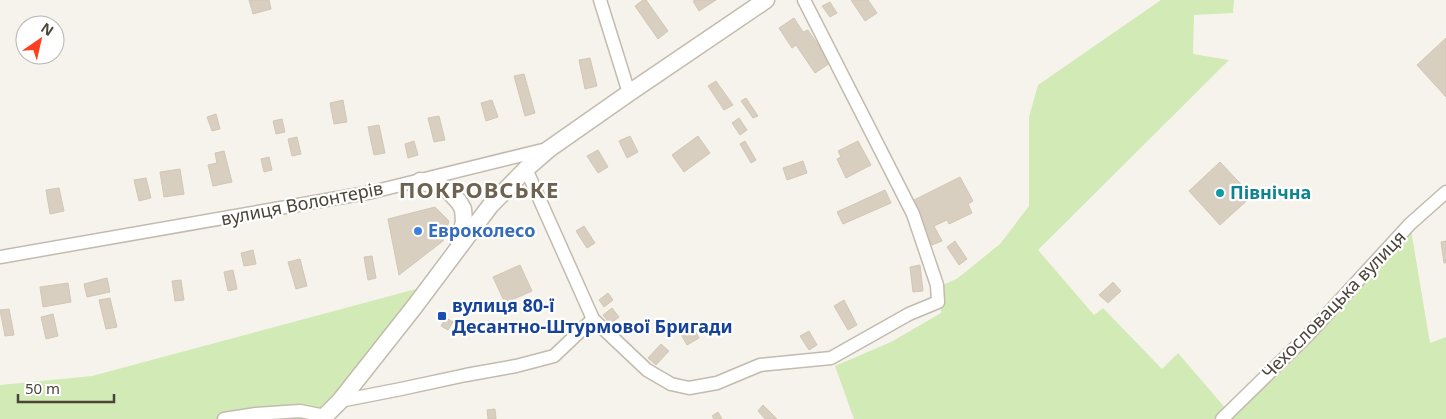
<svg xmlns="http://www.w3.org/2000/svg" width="1446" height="419" viewBox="0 0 1446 419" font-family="'Noto Sans',sans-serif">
<rect width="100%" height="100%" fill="#f6f3ec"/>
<g fill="#d2eab5">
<polygon points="1161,0 1234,0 1233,13 1194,15 1193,54 1229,60 1038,250 1094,315 1103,308 1162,369 1178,353 1227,410 1410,224 1430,343 1446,337 1446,419 854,419 835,366 891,342 941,313 941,286 958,278 1000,244 1029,206 1029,117 1038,85"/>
<polygon points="431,285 325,416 300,412 302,419 0,419 0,385 92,376"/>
</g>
<g fill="#d8cfc1" stroke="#d3c7b4">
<polygon points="249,0 269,0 271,9 253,14"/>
<polygon points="643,0 646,0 668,31 658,39 635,6"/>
<polygon points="695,0 716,0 699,11 693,1"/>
<polygon points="851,0 868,0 877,13 865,21"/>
<polygon points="830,2 837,13 830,17 822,6"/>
<polygon points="794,18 803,32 808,30 830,63 815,73 796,45 792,48 779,28"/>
<polygon points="1446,38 1446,97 1417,65"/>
<polygon points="590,58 597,86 585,89 579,60"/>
<polygon points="524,74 535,113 525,116 514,76"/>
<polygon points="716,81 733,105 724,110 708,86"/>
<polygon points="746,98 758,116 753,118 741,101"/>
<polygon points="343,100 347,122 334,124 330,103"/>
<polygon points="492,100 498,117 486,121 481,103"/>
<polygon points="216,114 220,129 212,131 207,117"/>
<polygon points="439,116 445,140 434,142 428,118"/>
<polygon points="739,118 747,130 740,135 732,123"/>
<polygon points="282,119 285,132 276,134 273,121"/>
<polygon points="379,125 385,153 374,155 368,127"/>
<polygon points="630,136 638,152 627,158 619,141"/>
<polygon points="698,136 710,153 684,172 672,155"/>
<polygon points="297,137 301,154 292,156 288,139"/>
<polygon points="414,141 418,155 408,158 405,144"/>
<polygon points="745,141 756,160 751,163 740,144"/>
<polygon points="858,141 871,165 846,178 837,159 841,157 838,151"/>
<polygon points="598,150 608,167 598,173 587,156"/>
<polygon points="224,151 232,182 213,186 208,165 217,163 215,153"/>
<polygon points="269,157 272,170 264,172 261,159"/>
<polygon points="803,161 807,173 787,180 783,168"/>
<polygon points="1220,162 1252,196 1220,225 1189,191"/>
<polygon points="180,169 184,194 164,197 160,172"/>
<polygon points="960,177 973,201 968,204 972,213 949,224 947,220 934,226 942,241 932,245 910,202"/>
<polygon points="146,178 151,198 139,201 134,180"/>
<polygon points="59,188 64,211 50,214 46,190"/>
<polygon points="885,190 891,203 843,224 837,212"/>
<polygon points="435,207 449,221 443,241 399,275 388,219"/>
<polygon points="584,226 595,243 587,248 576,231"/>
<polygon points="955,241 967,259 959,265 947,247"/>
<polygon points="1446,241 1446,263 1444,263 1441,242"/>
<polygon points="253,250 256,264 244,266 241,253"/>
<polygon points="372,256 376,278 368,280 364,257"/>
<polygon points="300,259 307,286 296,289 288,262"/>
<polygon points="520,265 532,291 505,303 493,277"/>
<polygon points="920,265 923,291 913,292 910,267"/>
<polygon points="233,270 237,289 228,291 224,272"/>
<polygon points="107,278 110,292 87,297 84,284"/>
<polygon points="181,280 184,300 175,301 172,281"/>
<polygon points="1113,282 1121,291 1108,303 1099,295"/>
<polygon points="68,283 71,302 43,307 40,287"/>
<polygon points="608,293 613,300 604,307 599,300"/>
<polygon points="110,298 117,327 106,329 99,300"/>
<polygon points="844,300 857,325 848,330 834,306"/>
<polygon points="612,308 619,317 610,324 603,315"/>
<polygon points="9,309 14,335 5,336 0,310"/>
<polygon points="53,314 58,336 46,339 41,317"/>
<polygon points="446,318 453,322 448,330 441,326"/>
<polygon points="691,324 699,338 687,345 679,331"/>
<polygon points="809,331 817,345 809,350 800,336"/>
<polygon points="661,344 669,351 656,365 648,358"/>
<polygon points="763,405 777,419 765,419 758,411"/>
<polygon points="495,409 496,419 488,419 487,410"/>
<polygon points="718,412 722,419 714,419 712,416"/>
</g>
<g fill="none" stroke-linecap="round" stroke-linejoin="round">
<g stroke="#c2bbae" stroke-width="15">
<g id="minor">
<polyline points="600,0 629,93"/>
<polyline points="526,169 593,319 647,370 671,384 689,388 717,383 760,365 831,358 909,314 938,302 937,285 913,214 804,0"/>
<polyline points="0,257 372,192 547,149"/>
<polyline points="340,401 401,389 466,375 516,366 554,356 593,319"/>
<polyline points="224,419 256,414 300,411 325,416"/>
<polyline points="1222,419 1308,335 1410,224 1446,192"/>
</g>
</g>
<g stroke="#c2bbae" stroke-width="19">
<g id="tertiary">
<polyline points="420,181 447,189 459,202 463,209 464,221 459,245"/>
<polyline points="322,419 340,401 415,306 490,206 526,169 549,149 629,93 766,0"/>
</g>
</g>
<use href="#minor" stroke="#fff" stroke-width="12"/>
<use href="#tertiary" stroke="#fff" stroke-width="16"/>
</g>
<circle fill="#0f9aa8" stroke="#fff" stroke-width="2" cx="1220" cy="193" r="5"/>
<circle fill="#3f7fe0" stroke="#fff" stroke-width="2" cx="418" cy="231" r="5"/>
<rect fill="#1a4fb4" stroke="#fff" stroke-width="2" x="437" y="311" width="10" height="10" rx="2.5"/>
<g text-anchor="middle" stroke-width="4.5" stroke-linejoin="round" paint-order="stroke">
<g font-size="18" font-weight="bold" fill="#0d838f" stroke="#fff" text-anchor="start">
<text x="1230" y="199">Північна</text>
</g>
<g font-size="18" fill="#4b4439" stroke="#fff">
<text transform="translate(302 204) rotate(-11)" y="6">вулиця Волонтерів</text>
<text transform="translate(1334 305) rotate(-46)" y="6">Чехословацька вулиця</text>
</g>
<g font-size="18" font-weight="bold" fill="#366cbe" stroke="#fff" text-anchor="start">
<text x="428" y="237">Евроколесо</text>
</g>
<g font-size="18" font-weight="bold" fill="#164399" stroke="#fff" text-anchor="start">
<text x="452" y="312">вулиця 80-ї<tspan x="452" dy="21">Десантно-Штурмової Бригади</tspan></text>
</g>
<g font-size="22" font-weight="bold" letter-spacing="1" fill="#6e6250" stroke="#fff">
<text x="479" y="198">ПОКРОВСЬКЕ</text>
</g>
</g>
<g transform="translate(40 40) rotate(34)"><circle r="24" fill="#ffffff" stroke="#b7b4b0"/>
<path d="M0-4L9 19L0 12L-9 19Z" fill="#fc3f1d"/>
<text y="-8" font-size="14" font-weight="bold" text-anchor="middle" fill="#4b4439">N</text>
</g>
<path d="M18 394v8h96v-8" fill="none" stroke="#4b4439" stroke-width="2.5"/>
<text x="25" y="394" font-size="15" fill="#4b4439" stroke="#ffffff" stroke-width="4" paint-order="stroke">50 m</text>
</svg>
